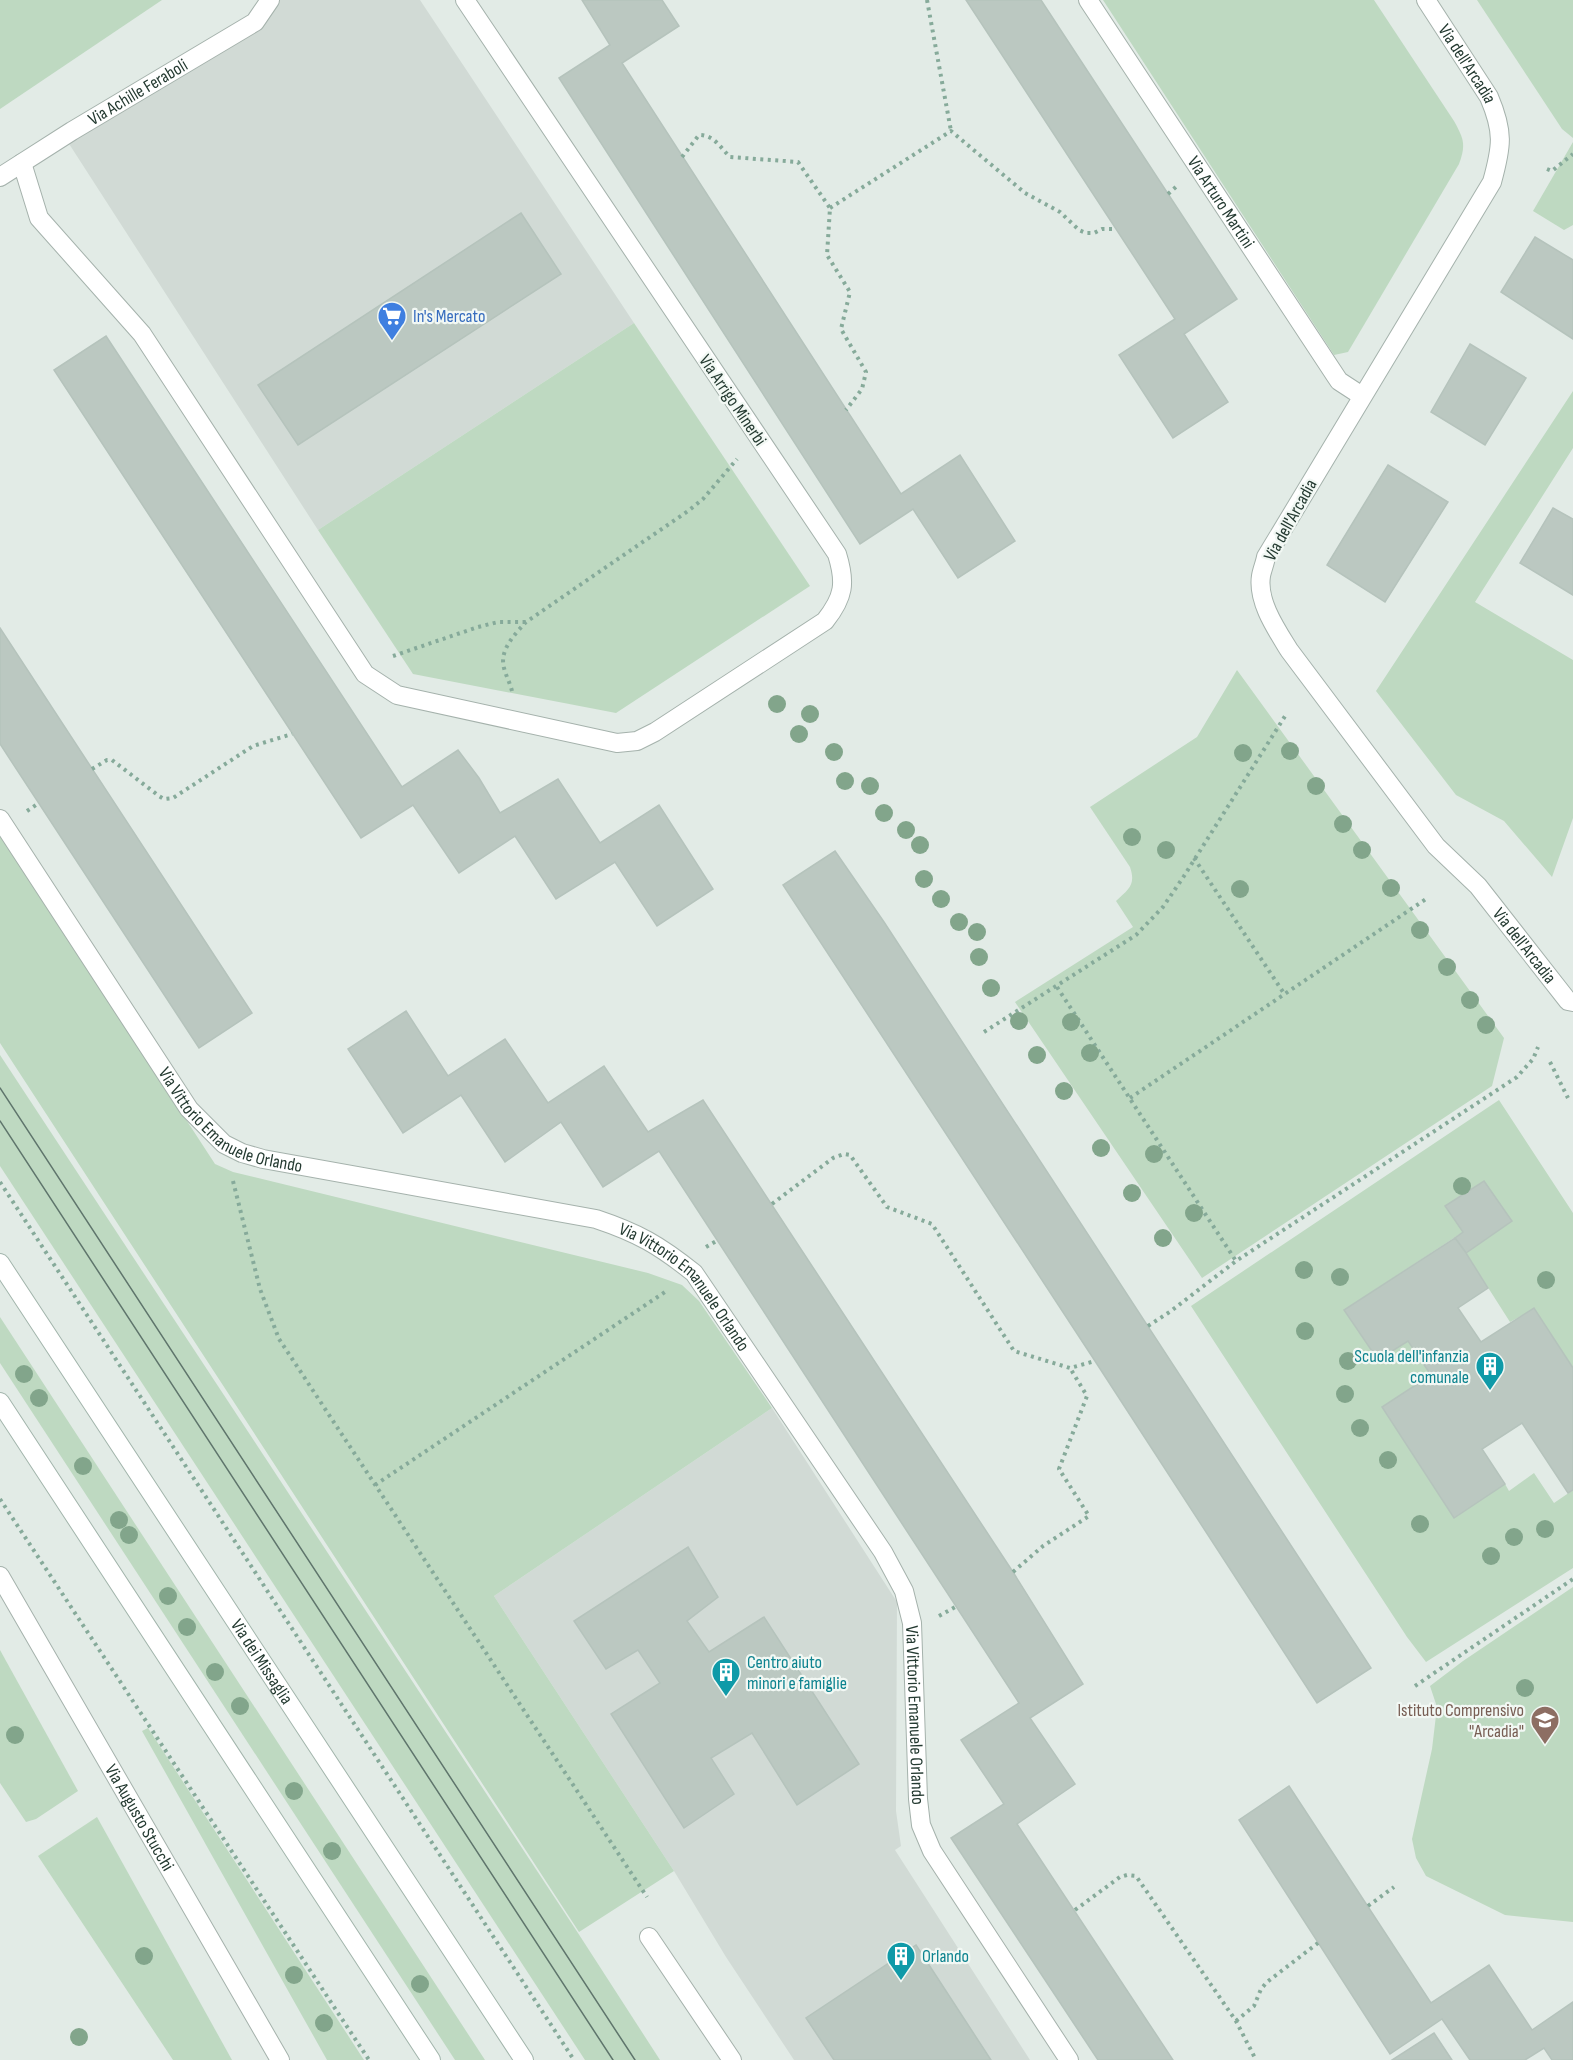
<svg xmlns="http://www.w3.org/2000/svg" width="1573" height="2060" viewBox="0 0 1573 2060" font-family="'Sofia Sans Condensed',sans-serif">
<rect width="100%" height="100%" fill="#e2ebe6"/>
<g fill="#d1dad5">
<polygon points="270,0 420,0 634,323 318,530 64,136 255,22"/>
<polygon points="772,1408 897,1602 896,1811 901,1846 895,1850 1030,2060 794,2060 726,1957 674,1871 494,1596"/>
</g>
<g fill="#bed9c1">
<polygon points="0,0 162,0 0,109"/>
<path d="M1103,0H1374L1454,121C1464,139 1466,145 1459,164L1348,352L1334,355Z"/>
<polygon points="1477,0 1573,0 1573,138 1562,129"/>
<polygon points="1573,142 1573,225 1564,230 1533,211"/>
<polygon points="634,323 810,586 616,713 413,674 318,530"/>
<polygon points="1573,391 1573,448 1475,602 1573,660 1573,818 1552,877 1504,821 1456,795 1376,691"/>
<path d="M1237,670L1504,1038L1492,1086L1202,1278L1015,1002L1133,927L1116,901C1129,889 1136,885 1130,867L1090,807L1197,737Z"/>
<polygon points="0,834 215,1164 233,1172 648,1273 682,1285 699,1301 772,1408 494,1596 674,1871 579,1932 0,1043"/>
<polygon points="0,1055 578,1933 660,2060 585,2060 0,1166"/>
<polygon points="1499,1100 1573,1213 1573,1368 1534,1309 1510,1322 1466,1253 1512,1221 1484,1181 1445,1206 1463,1232 1344,1310 1408,1341 1431,1375 1454,1518 1505,1484 1509,1491 1534,1473 1554,1503 1573,1490 1573,1568 1426,1662 1407,1637 1191,1306"/>
<polygon points="0,1317 485,2060 455,2060 0,1363"/>
<polygon points="1573,1587 1573,1922 1505,1915 1426,1876 1416,1858 1412,1839 1432,1749 1437,1707 1430,1686 1463,1661"/>
<polygon points="0,1650 78,1791 36,1819 26,1822 0,1783"/>
<polygon points="148,1728 364,2060 327,2060 142,1731"/>
<polygon points="97,1817 232,2060 173,2060 38,1856"/>
</g>
<g fill="#bbc8c1" stroke="#b5c3bc" stroke-width="1.5">
<polygon points="582,0 662,0 679,26 622,63 901,494 960,455 1015,541 958,578 913,509 860,544 559,78 610,45"/>
<polygon points="966,0 1041,0 1237,299 1184,334 1228,402 1173,438 1119,355 1175,319"/>
<polygon points="521,213 561,274 298,445 258,385"/>
<polygon points="1535,237 1573,260 1573,339 1501,292"/>
<polygon points="106,336 402,787 458,750 479,778 500,813 558,779 600,843 659,805 713,889 657,926 615,862 556,899 515,836 459,873 413,805 361,838 54,370"/>
<polygon points="1470,344 1526,378 1485,445 1431,412"/>
<polygon points="1388,465 1448,502 1385,602 1327,565"/>
<polygon points="1553,508 1573,519 1573,595 1520,563"/>
<polygon points="0,628 252,1013 199,1048 0,744"/>
<polygon points="835,851 884,922 1371,1668 1317,1703 1095,1361 783,885"/>
<polygon points="406,1011 448,1076 505,1039 548,1103 604,1066 648,1132 703,1100 1013,1572 1083,1684 1030,1718 1075,1784 1017,1824 1173,2060 1098,2060 951,1838 1004,1804 961,1740 1019,1703 659,1151 603,1187 561,1122 505,1162 461,1095 403,1133 348,1049"/>
<polygon points="1484,1181 1512,1221 1466,1253 1455,1238 1463,1232 1445,1206"/>
<polygon points="1455,1238 1466,1253 1488,1288 1458,1308 1481,1342 1534,1308 1573,1368 1573,1490 1568,1493 1522,1423 1482,1449 1505,1484 1454,1518 1382,1407 1431,1375 1408,1341 1378,1360 1344,1310"/>
<polygon points="688,1547 718,1597 687,1621 709,1652 764,1617 859,1764 797,1805 752,1733 711,1758 734,1794 684,1828 611,1714 660,1683 638,1650 606,1669 574,1621"/>
<polygon points="1289,1786 1431,2003 1489,1965 1532,2030 1573,2002 1573,2060 1552,2060 1544,2048 1525,2060 1470,2060 1442,2019 1390,2054 1239,1820"/>
<polygon points="916,1945 991,2060 834,2060 806,2018"/>
<polygon points="1434,2033 1452,2060 1392,2060"/>
</g>
<g fill="none" stroke-linecap="round" stroke-linejoin="round">
<g stroke="#a5b2ac" stroke-width="20">
<g id="lane">
<path id="s1" d="M1088,0L1335,375L1339,381L1362,396"/>
<path d="M22,163L39,218L142,334L365,674L397,695L617,743L637,741L655,732L825,621C844,597 846,583 837,554L465,0"/>
<path id="s2" d="M0,819L189,1109L224,1144L242,1153L263,1159L596,1219C638,1233 659,1245 694,1273L883,1552L904,1591L912,1623L918,1799L921,1825L932,1851L1069,2060"/>
</g>
</g>
<g stroke="#a5b2ac" stroke-width="20">
<g id="street">
<path id="s3" d="M1426,0L1489,97C1504,132 1502,146 1492,182L1266,557C1265,563 1262,570 1261,576C1257,601 1276,629 1289,650L1436,846L1478,886L1568,1001L1573,1002"/>
<path id="s4" d="M0,177L72,131L255,22L270,0"/>
<path id="s5" d="M0,1576L280,2060"/>
<polyline points="649,1937 732,2060"/>
</g>
</g>
<g stroke="#a2b5ac" stroke-width="20">
<g id="secondary">
<path id="s6" d="M0,1263L524,2060"/>
<polyline points="0,1402 431,2060"/>
</g>
</g>
<g stroke="#86aa9a" stroke-width="4" stroke-dasharray="3 4.5" stroke-linecap="butt">
<polyline points="927,0 951,131"/>
<path d="M682,157L699,135C714,135 720,147 730,157L798,162L830,208L827,255L850,292L841,329L866,372L862,389L846,410"/>
<polyline points="1547,169 1552,171 1573,154"/>
<polyline points="1168,194 1177,186"/>
<polyline points="830,208 951,131 1025,193 1060,212 1079,230 1086,233 1094,233 1102,229 1115,229"/>
<polyline points="393,656 478,627 498,622 526,622"/>
<path d="M512,691C510,683 506,676 504,668C499,650 515,634 526,622L688,511L703,499L737,459"/>
<polyline points="92,769 107,760 112,760 159,796 164,799 173,798 253,746 292,734"/>
<polyline points="27,811 39,803"/>
<polyline points="1194,858 1285,995"/>
<polyline points="1057,987 1236,1261"/>
<polyline points="984,1032 1136,935 1163,907 1184,876 1287,713"/>
<polyline points="1550,1062 1568,1098"/>
<polyline points="1130,1098 1426,899"/>
<polyline points="233,1181 260,1289 279,1339 647,1897"/>
<polyline points="0,1182 574,2060"/>
<polyline points="772,1204 833,1158 844,1154 850,1155 887,1207 932,1224 1014,1351 1070,1368 1095,1361"/>
<polyline points="706,1247 718,1240"/>
<polyline points="1148,1326 1171,1311 1236,1261 1517,1077 1533,1059 1538,1047"/>
<polyline points="375,1485 668,1290"/>
<polyline points="0,1499 369,2060"/>
<polyline points="1013,1572 1043,1546 1089,1516 1059,1469 1087,1396 1070,1368"/>
<polyline points="939,1616 957,1606"/>
<polyline points="1415,1686 1573,1579"/>
<polyline points="1368,1906 1394,1887"/>
<polyline points="1075,1910 1120,1877 1127,1875 1136,1876 1236,2021 1256,2060"/>
<polyline points="1236,2021 1254,2006 1261,1989 1267,1982 1318,1943"/>
</g>
<use href="#lane" stroke="#fff" stroke-width="18"/>
<use href="#street" stroke="#fff" stroke-width="18"/>
<use href="#secondary" stroke="#fff" stroke-width="18"/>
<g stroke="#5f756c" stroke-width="1.5">
<polyline points="0,1088 635,2060"/>
<polyline points="0,1121 613,2060"/>
</g>
</g>
<g fill="#82a58b">
<circle cx="777" cy="704" r="9"/>
<circle cx="810" cy="714" r="9"/>
<circle cx="799" cy="734" r="9"/>
<circle cx="1290" cy="751" r="9"/>
<circle cx="834" cy="752" r="9"/>
<circle cx="1243" cy="753" r="9"/>
<circle cx="845" cy="781" r="9"/>
<circle cx="870" cy="786" r="9"/>
<circle cx="1316" cy="786" r="9"/>
<circle cx="884" cy="813" r="9"/>
<circle cx="1343" cy="824" r="9"/>
<circle cx="906" cy="830" r="9"/>
<circle cx="1132" cy="837" r="9"/>
<circle cx="920" cy="845" r="9"/>
<circle cx="1166" cy="850" r="9"/>
<circle cx="1362" cy="850" r="9"/>
<circle cx="924" cy="879" r="9"/>
<circle cx="1391" cy="888" r="9"/>
<circle cx="1240" cy="889" r="9"/>
<circle cx="941" cy="899" r="9"/>
<circle cx="959" cy="922" r="9"/>
<circle cx="1420" cy="930" r="9"/>
<circle cx="977" cy="932" r="9"/>
<circle cx="979" cy="957" r="9"/>
<circle cx="1447" cy="967" r="9"/>
<circle cx="991" cy="988" r="9"/>
<circle cx="1470" cy="1000" r="9"/>
<circle cx="1019" cy="1021" r="9"/>
<circle cx="1071" cy="1022" r="9"/>
<circle cx="1486" cy="1025" r="9"/>
<circle cx="1090" cy="1053" r="9"/>
<circle cx="1037" cy="1055" r="9"/>
<circle cx="1064" cy="1091" r="9"/>
<circle cx="1101" cy="1148" r="9"/>
<circle cx="1154" cy="1154" r="9"/>
<circle cx="1462" cy="1186" r="9"/>
<circle cx="1132" cy="1193" r="9"/>
<circle cx="1194" cy="1213" r="9"/>
<circle cx="1163" cy="1238" r="9"/>
<circle cx="1304" cy="1270" r="9"/>
<circle cx="1340" cy="1277" r="9"/>
<circle cx="1546" cy="1280" r="9"/>
<circle cx="1305" cy="1331" r="9"/>
<circle cx="1348" cy="1361" r="9"/>
<circle cx="24" cy="1374" r="9"/>
<circle cx="1345" cy="1394" r="9"/>
<circle cx="39" cy="1398" r="9"/>
<circle cx="1360" cy="1428" r="9"/>
<circle cx="1388" cy="1460" r="9"/>
<circle cx="83" cy="1466" r="9"/>
<circle cx="119" cy="1520" r="9"/>
<circle cx="1420" cy="1524" r="9"/>
<circle cx="1545" cy="1529" r="9"/>
<circle cx="129" cy="1535" r="9"/>
<circle cx="1514" cy="1537" r="9"/>
<circle cx="1491" cy="1556" r="9"/>
<circle cx="168" cy="1596" r="9"/>
<circle cx="187" cy="1627" r="9"/>
<circle cx="215" cy="1672" r="9"/>
<circle cx="1525" cy="1688" r="9"/>
<circle cx="240" cy="1706" r="9"/>
<circle cx="15" cy="1735" r="9"/>
<circle cx="294" cy="1791" r="9"/>
<circle cx="332" cy="1851" r="9"/>
<circle cx="144" cy="1956" r="9"/>
<circle cx="294" cy="1975" r="9"/>
<circle cx="420" cy="1984" r="9"/>
<circle cx="324" cy="2023" r="9"/>
<circle cx="79" cy="2037" r="9"/>
</g>
<defs>
<g id="supermarket-pin" transform="scale(1.5)"><path d="M0 17L-7.5 6A9.5 9.5 0 1 1 7.5 6Z" fill="#3f7fe0" stroke="#f2f8f4"/><path d="M-6-5.5h2.5l.6 2H6L4.5 2H-2.5L-4.4-4H-6ZM-1.5 3.2a1.3 1.3 0 1 0 .1 0ZM3 3.2a1.3 1.3 0 1 0 .1 0Z" fill="#fff"/></g>
<g id="building-pin" transform="scale(1.5)"><path d="M0 17L-7.5 6A9.5 9.5 0 1 1 7.5 6Z" fill="#0f9aa8" stroke="#f2f8f4"/><path d="M-4-6H4V6H1V3H-1V6H-4ZM-2.5-4.3h1.7v1.8h-1.7ZM.8-4.3h1.7v1.8H.8ZM-2.5-1h1.7V.8h-1.7ZM.8-1h1.7V.8H.8Z" fill="#fff"/></g>
<g id="school-pin" transform="scale(1.5)"><path d="M0 17L-7.5 6A9.5 9.5 0 1 1 7.5 6Z" fill="#8d6e63" stroke="#f2f8f4"/><path d="M0-5L7-2L0 1L-7-2ZM-4 1L0 2.5L4 1V4Q0 6-4 4Z" fill="#fff"/></g>
</defs>
<g fill-rule="evenodd">
<use href="#supermarket-pin" x="392" y="316"/>
<use href="#building-pin" x="1490" y="1366"/>
<use href="#building-pin" x="726" y="1672"/>
<use href="#school-pin" x="1545" y="1720"/>
<use href="#building-pin" x="901" y="1956"/>
</g>
<g text-anchor="middle" stroke-width="4.5" stroke-linejoin="round" paint-order="stroke">
<g font-size="18" fill="#243a31" stroke="#f2f8f4">
<text dy="6" stroke="none"><textPath href="#s3" startOffset="76">Via dell'Arcadia</textPath></text>
<text dy="6" stroke="none"><textPath href="#s4" startOffset="162">Via Achille Feraboli</textPath></text>
<text dy="6" stroke="none"><textPath href="#s1" startOffset="242">Via Arturo Martini</textPath></text>
<text transform="translate(733 400) rotate(56)" y="6">Via Arrigo Minerbi</text>
<text transform="translate(1290 520) rotate(-61)" y="6">Via dell'Arcadia</text>
<text dy="6" stroke="none"><textPath href="#s3" startOffset="1120">Via dell'Arcadia</textPath></text>
<text dy="6" stroke="none"><textPath href="#s2" startOffset="388">Via Vittorio Emanuele Orlando</textPath></text>
<text dy="6" stroke="none"><textPath href="#s2" startOffset="891">Via Vittorio Emanuele Orlando</textPath></text>
<text dy="6" stroke="none"><textPath href="#s6" startOffset="477">Via dei Missaglia</textPath></text>
<text dy="6" stroke="none"><textPath href="#s2" startOffset="1395">Via Vittorio Emanuele Orlando</textPath></text>
<text dy="6" stroke="none"><textPath href="#s5" startOffset="279">Via Augusto Stucchi</textPath></text>
</g>
<g font-size="18" fill="#366cbe" stroke="#f2f8f4" text-anchor="start">
<text x="413" y="322">In's Mercato</text>
</g>
<g font-size="18" fill="#0d838f" stroke="#f2f8f4" text-anchor="start">
<text x="1469" y="1362" text-anchor="end">Scuola dell'infanzia<tspan x="1469" dy="21">comunale</tspan></text>
<text x="747" y="1668">Centro aiuto<tspan x="747" dy="21">minori e famiglie</tspan></text>
<text x="922" y="1962">Orlando</text>
</g>
<g font-size="18" fill="#785e54" stroke="#f2f8f4" text-anchor="end">
<text x="1524" y="1716">Istituto Comprensivo<tspan x="1524" dy="21">"Arcadia"</tspan></text>
</g>
</g>
</svg>
